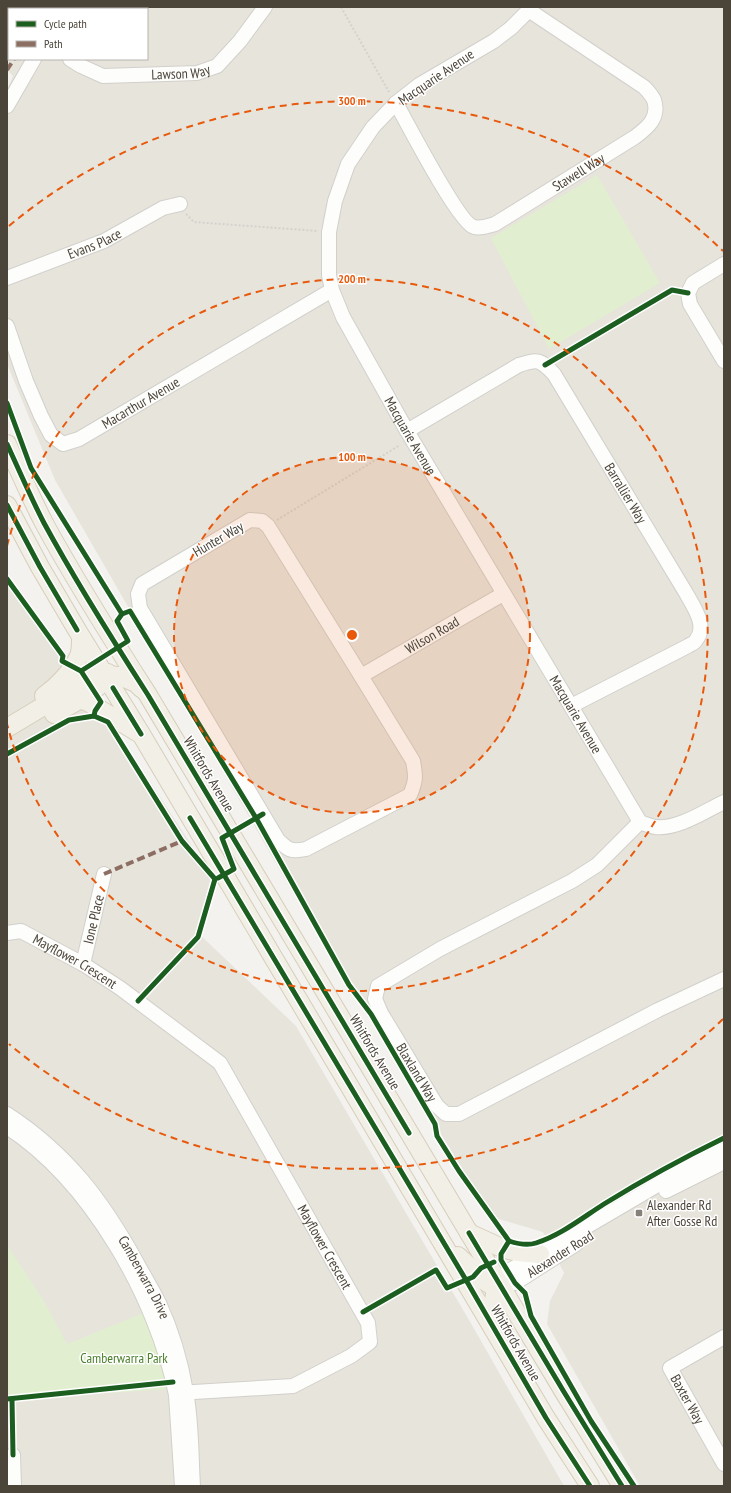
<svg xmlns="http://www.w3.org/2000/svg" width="731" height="1493" viewBox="0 0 731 1493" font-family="'PT Sans Narrow',sans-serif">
<rect width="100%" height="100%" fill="#f4f2ee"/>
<g fill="#e7e4dc" fill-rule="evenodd">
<path d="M7,7H724V1486H640L547,1324L550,1301L564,1273L543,1232L492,1217L319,938L55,480L7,364V90L13,76L7,70ZM9,9H147V59H9Z"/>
<polygon points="7,578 51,646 109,719 213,878 197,932 296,1026 469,1320 564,1486 7,1486"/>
</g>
<g fill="#e1eecf">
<polygon points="597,175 660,283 549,349 491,238"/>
<polygon points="7,1245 44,1301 67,1344 144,1313 175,1389 7,1399"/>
</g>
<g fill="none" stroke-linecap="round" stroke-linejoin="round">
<g stroke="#d2d0cb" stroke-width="16">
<g id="minor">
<path id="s1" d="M532,7L511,28L494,41L419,85L396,103L373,127L348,164L335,201L329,232V275L332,290L343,317L407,431L640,822C645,824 650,826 655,827C677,830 705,811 724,802"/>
<polyline points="71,9 72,7"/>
<path id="s2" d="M70,59L81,66L103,76L197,73L217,66L240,41L265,7"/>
<path id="s3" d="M396,103C407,123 459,223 474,227C482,229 488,226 495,224L635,137C647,128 660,118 654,100C652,96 648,91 644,87L530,11"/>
<polyline points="7,106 34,59"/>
<polyline points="724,264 693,283 688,293 690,304 724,361"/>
<path id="s4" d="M7,278L104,241L163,208L180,204"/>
<path id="s5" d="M7,326L26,381L41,416L51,435L63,444L79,439L332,290"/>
<path id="s6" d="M407,431L519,365C538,359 540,359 554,374L686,593C693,606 708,626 696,640C695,643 691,644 688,646L571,706"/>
<path d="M250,520L262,521L268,526L361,676L413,761C416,777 416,781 410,795L306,849C291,852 288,850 278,840L140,608L138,594L142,584Z"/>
<path id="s7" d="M361,676L503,594"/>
<path id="s8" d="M640,822L597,865L572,881L440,949L378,986L375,999L381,1013L437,1106L446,1114H459L658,1010L724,979"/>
<path id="s9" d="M7,933L21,931L83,964L120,988L220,1063L368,1323L370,1342L351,1356L293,1386L194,1392L176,1395"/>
<path id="s10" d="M83,964L104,874"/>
<path id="s11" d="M7,1114C67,1153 103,1201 137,1263C144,1276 152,1289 159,1303C172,1331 181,1362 186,1392C192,1423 191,1455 193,1486"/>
<path d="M7,1127C90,1181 157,1298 176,1395L182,1486"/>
<polyline points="666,1191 724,1162"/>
<polyline points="500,1284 508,1271 540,1254 695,1163 724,1150"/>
<polyline points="500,1284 515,1283 576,1244"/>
<path id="s12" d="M724,1337L670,1368L724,1464"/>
<polyline points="13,1455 14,1486"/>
</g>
</g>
<g stroke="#d6cebb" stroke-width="20">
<g id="major">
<path d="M7,444C19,470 31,498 44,523C76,582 112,639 148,695L564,1392L622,1486"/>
<polyline points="7,505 40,567 77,630 141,734 546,1418 590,1486"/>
<path d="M44,696C57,687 72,671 79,656C81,651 81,644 81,638"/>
<polyline points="79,699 88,702 137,732"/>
<path d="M54,714C72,703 99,693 108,673"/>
<polyline points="7,728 87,680 104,675 120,676 136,683 142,689"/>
<polyline points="469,1233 504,1249 518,1252 540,1254"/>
<polyline points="458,1256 486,1282 491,1285 500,1284"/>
<path d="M500,1284C489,1300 495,1311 503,1327"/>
</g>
</g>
<g stroke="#d3d2cc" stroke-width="2" stroke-dasharray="2 2" stroke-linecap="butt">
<polyline points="341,7 389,92"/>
<polyline points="186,214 194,222 318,231"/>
<polyline points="277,520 400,445"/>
</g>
<use href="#minor" stroke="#fdfdfc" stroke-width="14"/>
<use href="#major" stroke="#f2efe6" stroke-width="18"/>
<g stroke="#8d6e63" stroke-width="4" stroke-dasharray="8 4" stroke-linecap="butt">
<polyline points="49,9 50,7"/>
<polyline points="7,70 14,59"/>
<polyline points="104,874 182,841"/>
</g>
<g stroke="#fff" stroke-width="8">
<g id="cycleway">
<polyline points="545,365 672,290 688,293"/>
<polyline points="7,403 31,468 122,614 130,611 256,818 349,985 371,1014 435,1124 437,1136 459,1171 509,1241 501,1254 501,1260 515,1283 525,1293 531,1316 591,1421 634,1486"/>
<path d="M7,444C19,470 31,498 44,523C76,582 112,639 148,695L409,1133"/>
<polyline points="7,505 40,567 77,630"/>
<polyline points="7,579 63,656 62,661 81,671 101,702 95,711 94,716"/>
<polyline points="81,671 128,641 117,621 122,614"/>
<polyline points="113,688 141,734"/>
<polyline points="7,754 69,720 94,716 108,722 182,841 215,879"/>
<polyline points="190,818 466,1280 546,1418 590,1486"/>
<polyline points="218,878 234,869 222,838 263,814"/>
<polyline points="138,1001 198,937 215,879"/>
<polyline points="469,1233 564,1392 622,1486"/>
<path d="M509,1241C518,1244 527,1246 536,1243C561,1235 582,1218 604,1204C643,1180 683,1158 724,1138"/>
<polyline points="363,1312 436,1270 447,1288 473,1277 481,1268 494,1262"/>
<polyline points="7,1399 173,1382"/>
<polyline points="12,1399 13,1455"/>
</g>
</g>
<use href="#cycleway" stroke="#1b5e20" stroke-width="5"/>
</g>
<circle cx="352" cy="635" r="178" fill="#e8590c" fill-opacity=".12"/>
<g fill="none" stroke="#e8590c" stroke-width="2" stroke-dasharray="7 5">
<circle cx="352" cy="635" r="178"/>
<path d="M7 546A356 356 0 1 1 7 724"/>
<path d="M723 1019A534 534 0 0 1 9 1044M9 226A534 534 0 0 1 723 251"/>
</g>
<rect fill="#868178" stroke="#fff" stroke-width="1.5" x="635" y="1209" width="8" height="8" rx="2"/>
<g text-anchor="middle" stroke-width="3" stroke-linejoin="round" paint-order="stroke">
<g font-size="14" fill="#4b4439" stroke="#fff">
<text dy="5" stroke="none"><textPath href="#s2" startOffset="115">Lawson Way</textPath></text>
<text transform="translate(436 77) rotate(-34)" y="5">Macquarie Avenue</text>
<text dy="5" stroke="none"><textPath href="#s3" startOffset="267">Stawell Way</textPath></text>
<text dy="5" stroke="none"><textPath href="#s4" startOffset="94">Evans Place</textPath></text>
<text dy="5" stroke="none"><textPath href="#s5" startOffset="221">Macarthur Avenue</textPath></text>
<text dy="5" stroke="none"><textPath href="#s1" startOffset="540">Macquarie Avenue</textPath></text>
<text dy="5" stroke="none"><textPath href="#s6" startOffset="309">Barrallier Way</textPath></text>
<text transform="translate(218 539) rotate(-30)" y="5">Hunter Way</text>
<text dy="5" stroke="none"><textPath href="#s7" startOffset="82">Wilson Road</textPath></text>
<text dy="5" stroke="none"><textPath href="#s1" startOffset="864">Macquarie Avenue</textPath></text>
<text transform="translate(209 774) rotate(59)" y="5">Whitfords Avenue</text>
<text dy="5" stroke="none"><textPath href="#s10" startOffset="46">Ione Place</textPath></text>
<text dy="5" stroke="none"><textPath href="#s9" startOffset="76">Mayflower Crescent</textPath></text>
<text transform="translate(375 1052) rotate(59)" y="5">Whitfords Avenue</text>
<text dy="5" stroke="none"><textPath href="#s8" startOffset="409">Blaxland Way</textPath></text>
<text dy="5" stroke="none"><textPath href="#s9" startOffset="465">Mayflower Crescent</textPath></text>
<text transform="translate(560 1254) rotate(-32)" y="5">Alexander Road</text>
<text dy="5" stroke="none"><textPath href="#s11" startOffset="216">Camberwarra Drive</textPath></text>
<text transform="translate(516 1343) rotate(60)" y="5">Whitfords Avenue</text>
<text dy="5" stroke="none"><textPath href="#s12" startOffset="98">Baxter Way</textPath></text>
</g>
<g font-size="14" fill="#4b4439" stroke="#fff" text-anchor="start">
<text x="647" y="1210">Alexander Rd<tspan x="647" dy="16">After Gosse Rd</tspan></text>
</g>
<g font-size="14" fill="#4a7f2a" stroke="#fff">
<text x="124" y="1363">Camberwarra Park</text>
</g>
</g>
<circle cx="352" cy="635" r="6" fill="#e8590c" stroke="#fff" stroke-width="2"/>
<g font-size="12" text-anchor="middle" font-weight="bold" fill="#e8590c" stroke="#fff" stroke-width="3" stroke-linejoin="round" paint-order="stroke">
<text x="352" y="105">300 m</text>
<text x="352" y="283">200 m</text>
<text x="352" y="461">100 m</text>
</g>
<rect width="731" height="1493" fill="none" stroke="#4b4439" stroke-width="16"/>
<rect x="8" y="8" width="140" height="52" fill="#ffffff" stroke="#b7b4b0"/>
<rect x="16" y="21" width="20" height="6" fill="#1b5e20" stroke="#b7b4b0"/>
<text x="44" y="28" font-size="12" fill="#4b4439">Cycle path</text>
<rect x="16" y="41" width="20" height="6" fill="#8d6e63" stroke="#b7b4b0"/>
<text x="44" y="48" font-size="12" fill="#4b4439">Path</text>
</svg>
